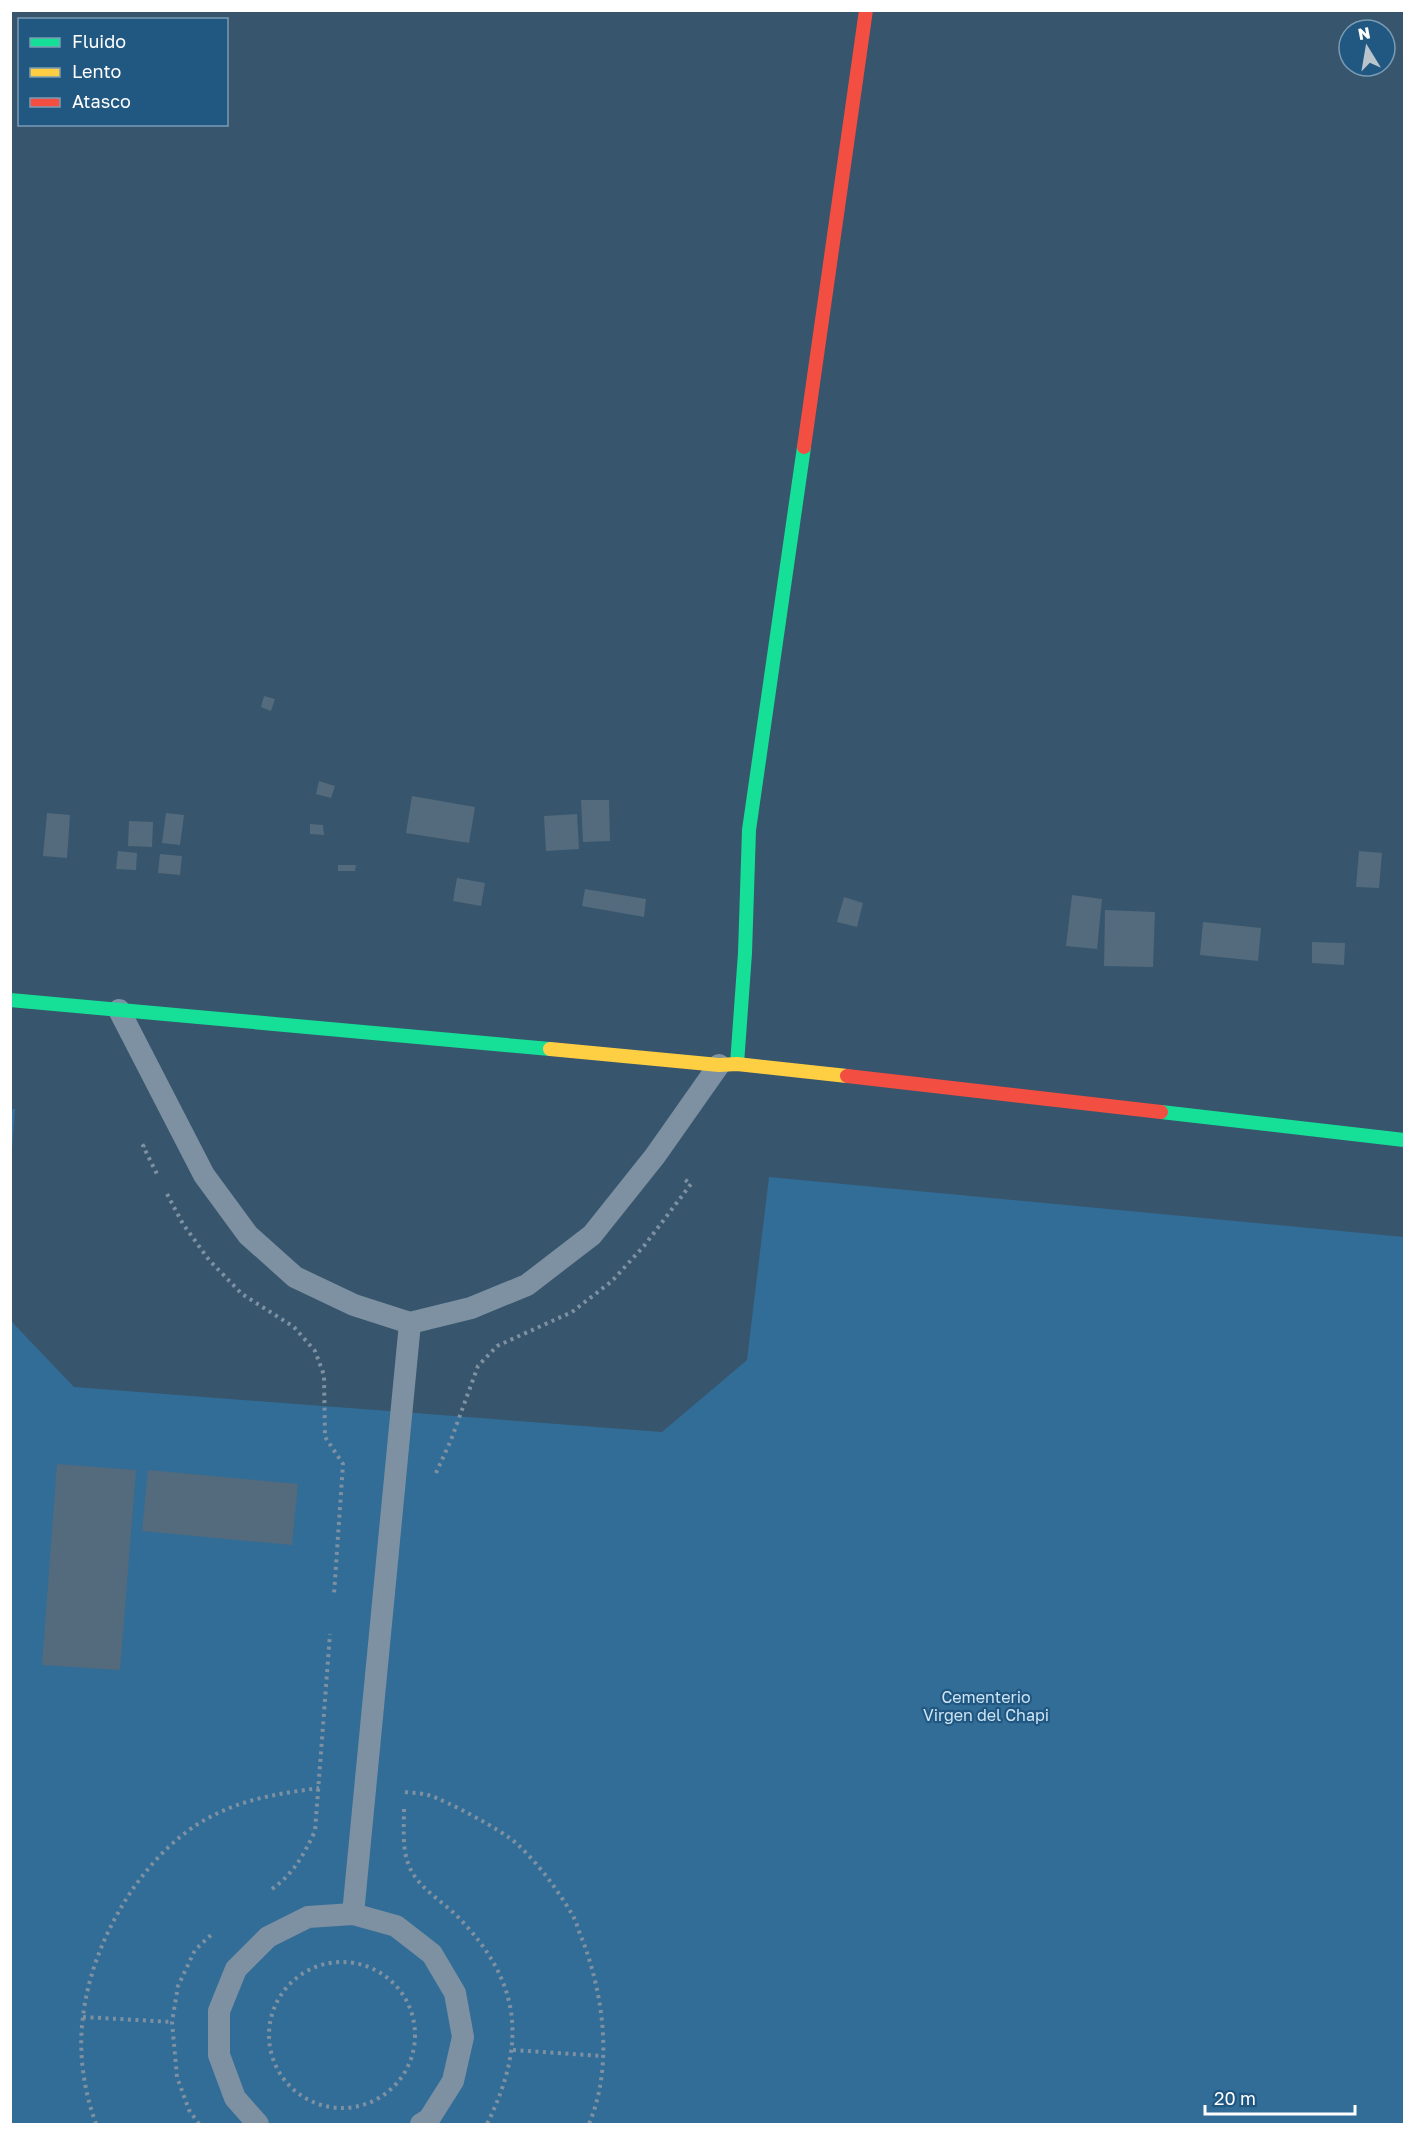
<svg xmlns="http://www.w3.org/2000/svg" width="1415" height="2135" viewBox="0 0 1415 2135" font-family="'Golos Text',sans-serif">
<rect width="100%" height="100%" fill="#37556c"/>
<g fill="#326d97">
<polygon points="11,1109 15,1109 11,1163 10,1109"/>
<polygon points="769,1177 1404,1237 1404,2124 11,2124 10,1320 74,1387 662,1432 747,1360"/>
</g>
<g fill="#536b7d">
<polygon points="264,696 275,699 271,711 261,707"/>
<polygon points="319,781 335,786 331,798 316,794"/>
<polygon points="412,796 475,807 469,843 406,833"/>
<polygon points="581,800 609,800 610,841 583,842"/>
<polygon points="47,813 70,815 67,858 43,856"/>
<polygon points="166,813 184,815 180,845 162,843"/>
<polygon points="577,814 579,849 546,851 544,816"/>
<polygon points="129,821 153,822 152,847 128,846"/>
<polygon points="310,824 323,825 324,835 310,834"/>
<polygon points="118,851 137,853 136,870 116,869"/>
<polygon points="1359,851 1382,853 1379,888 1356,887"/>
<polygon points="160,854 182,856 180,875 158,873"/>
<polygon points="338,865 356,865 355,871 338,871"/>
<polygon points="457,878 485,883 481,906 453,901"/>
<polygon points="585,889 646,899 644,917 582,906"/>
<polygon points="1072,895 1102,899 1097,949 1066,946"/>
<polygon points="844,897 863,903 857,927 837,922"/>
<polygon points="1105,910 1155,912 1153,967 1104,966"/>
<polygon points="1203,922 1261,928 1258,961 1200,955"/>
<polygon points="1312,942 1345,943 1344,965 1312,963"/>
<polygon points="57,1464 136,1470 120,1670 42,1665"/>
<polygon points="148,1470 298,1484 292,1545 142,1531"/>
</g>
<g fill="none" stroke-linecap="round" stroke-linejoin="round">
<g stroke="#7d91a2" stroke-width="4" stroke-dasharray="3 4.5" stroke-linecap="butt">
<polyline points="145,1145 143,1146 157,1174"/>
<polyline points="167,1194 183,1224 209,1260 242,1294 294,1327 315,1351 324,1375 325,1437 343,1464 334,1594"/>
<polyline points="436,1473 451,1440 478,1366 497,1346 572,1312 612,1281 644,1246 691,1184 684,1179"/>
<path d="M405,1792C413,1793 421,1793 428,1795C446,1800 503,1831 516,1843C538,1863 558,1890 573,1916C577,1923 579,1933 583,1941C604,1998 613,2067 589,2124"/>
<path d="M404,1809C404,1826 402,1847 408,1863C416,1887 440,1899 457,1916C522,1982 527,2043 487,2124"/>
<path d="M272,1889C294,1873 303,1856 315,1831L330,1634"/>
<circle cx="342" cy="2035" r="73"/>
<polyline points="83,2017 172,2022"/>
<polyline points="513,2050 603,2056"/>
<path d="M96,2124C84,2091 78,2053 83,2017C91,1942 144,1849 214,1815C247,1798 283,1793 319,1788"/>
<polyline points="199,2124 189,2110 177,2077 172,2022 178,1986 195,1950 213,1933"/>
</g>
<g stroke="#7d91a2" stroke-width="22">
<polyline points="119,1010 204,1175 248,1235 295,1277 354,1305 410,1323 471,1308 527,1285 592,1235 655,1156 719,1065"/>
<polyline points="353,1914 410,1323"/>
<polyline points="258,2124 235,2098 219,2055 219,2011 236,1969 268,1937 308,1917 353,1914 396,1926 432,1954 455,1993 463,2037 453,2081 429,2119 421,2124"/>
</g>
<g stroke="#16e098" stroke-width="14">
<polyline points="10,1000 550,1049"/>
<polyline points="737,1064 745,953 749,830 804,447"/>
<polyline points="1161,1112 1404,1140"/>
</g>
<polyline stroke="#ffcf43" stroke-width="14" points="550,1049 719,1065 737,1064 847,1076"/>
<g stroke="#f24e42" stroke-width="14">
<polyline points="804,447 866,10"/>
<polyline points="847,1076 1161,1112"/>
</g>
</g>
<g text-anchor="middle" stroke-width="4.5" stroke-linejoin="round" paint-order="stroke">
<g font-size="16" fill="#cde5f6" stroke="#215882">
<text x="986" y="1703">Cementerio<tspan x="986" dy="18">Virgen del Chapi</tspan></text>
</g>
</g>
<rect width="1415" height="2135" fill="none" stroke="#ffffff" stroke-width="24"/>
<rect x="18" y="18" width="210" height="108" fill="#215882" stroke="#7a9bb4" stroke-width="1.5"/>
<rect x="30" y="38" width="30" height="9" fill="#16e098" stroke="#7a9bb4" stroke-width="1.5"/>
<text x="72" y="48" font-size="18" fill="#ffffff">Fluido</text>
<rect x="30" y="68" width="30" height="9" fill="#ffcf43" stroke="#7a9bb4" stroke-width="1.5"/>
<text x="72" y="78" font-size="18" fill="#ffffff">Lento</text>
<rect x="30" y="98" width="30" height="9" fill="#f24e42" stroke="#7a9bb4" stroke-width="1.5"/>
<text x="72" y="108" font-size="18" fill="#ffffff">Atasco</text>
<g transform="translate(1367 48) rotate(349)"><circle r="28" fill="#215882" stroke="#7a9bb4" stroke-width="1.5"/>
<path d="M0-4.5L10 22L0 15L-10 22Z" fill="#b9c4cc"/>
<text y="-9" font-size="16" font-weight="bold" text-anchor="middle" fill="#ffffff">N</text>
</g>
<path d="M1205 2105v9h150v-9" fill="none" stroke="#ffffff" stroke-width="3"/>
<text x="1214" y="2105" font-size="18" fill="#ffffff" stroke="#215882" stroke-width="4.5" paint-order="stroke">20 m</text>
</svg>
